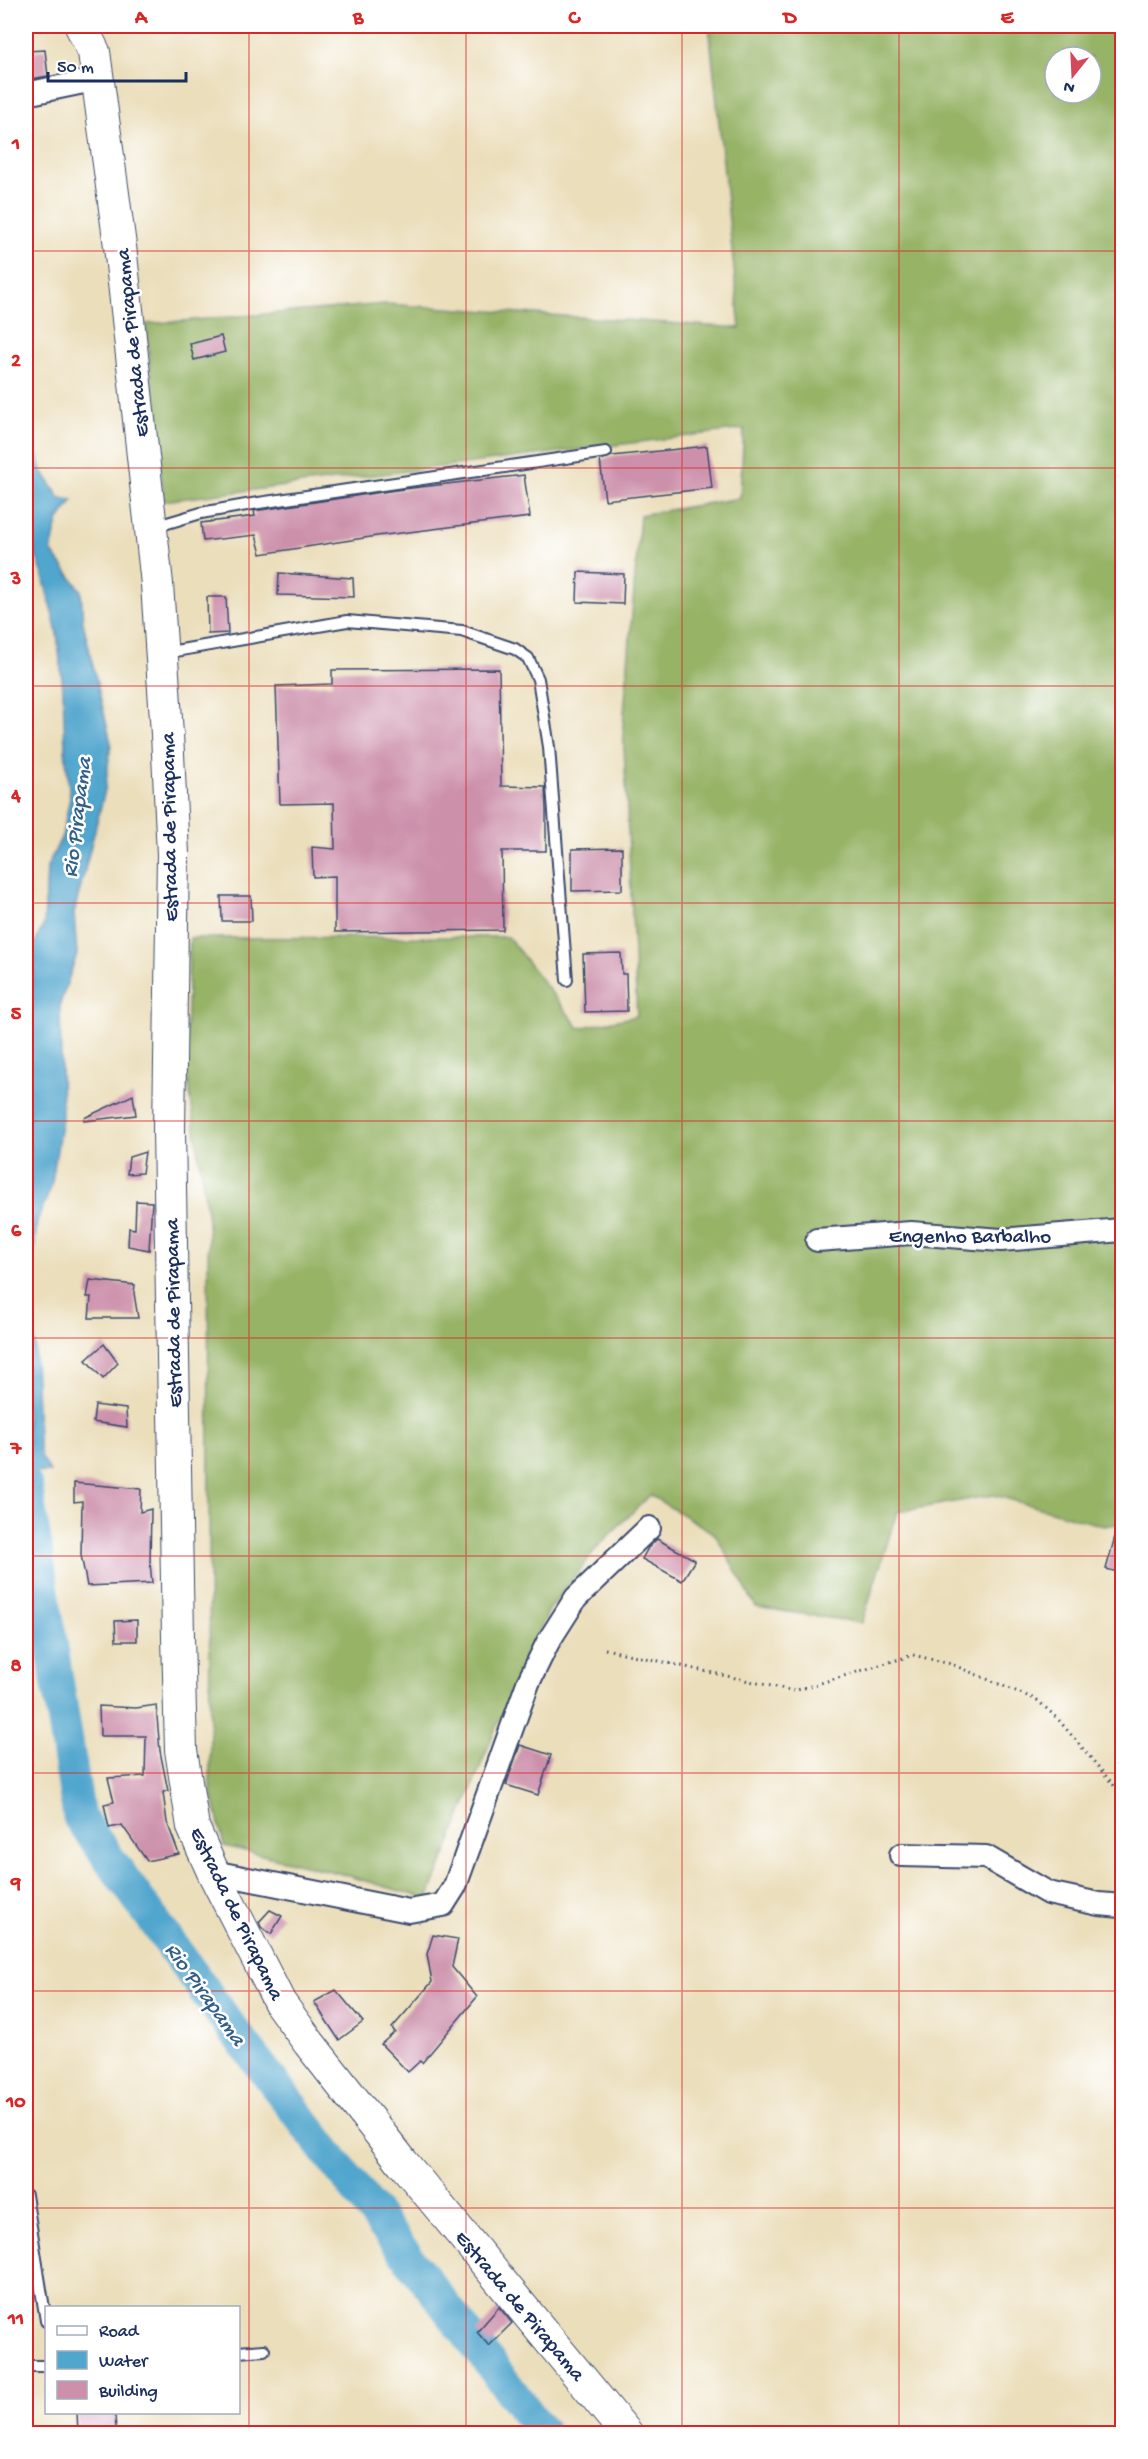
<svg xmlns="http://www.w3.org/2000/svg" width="1148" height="2459" viewBox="0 0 1148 2459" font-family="'Gochi Hand',sans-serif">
<rect width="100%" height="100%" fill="#fff"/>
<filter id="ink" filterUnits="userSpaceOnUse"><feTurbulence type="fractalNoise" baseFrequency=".0167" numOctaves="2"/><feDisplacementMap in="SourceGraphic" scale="12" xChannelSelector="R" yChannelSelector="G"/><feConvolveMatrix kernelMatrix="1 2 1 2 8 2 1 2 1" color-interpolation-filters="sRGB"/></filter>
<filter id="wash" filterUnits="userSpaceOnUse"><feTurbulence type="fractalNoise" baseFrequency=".008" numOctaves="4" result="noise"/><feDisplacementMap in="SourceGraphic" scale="24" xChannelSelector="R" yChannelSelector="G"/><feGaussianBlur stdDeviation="1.35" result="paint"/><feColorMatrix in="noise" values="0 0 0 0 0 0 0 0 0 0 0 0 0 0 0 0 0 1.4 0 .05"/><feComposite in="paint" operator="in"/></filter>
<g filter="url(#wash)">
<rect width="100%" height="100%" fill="#ebdebb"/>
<path fill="#96b366" stroke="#587162" stroke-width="1.5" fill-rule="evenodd" d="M709,26H1122V1523L1104,1526L994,1495L897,1512L862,1623L756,1607L715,1534L650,1495L599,1545L549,1610L494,1732L428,1899L338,1873L224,1846L210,1785L208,1220L185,1058L190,938L508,937L579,1028L637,1016L623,726L640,515L740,498L744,429L164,501L146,324L386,304L740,328ZM1055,57H1091V93H1055Z"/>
<polygon fill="#51a6cd" stroke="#366a96" stroke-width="1.5" points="26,421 42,471 60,498 73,500 58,521 51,551 81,590 83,622 111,743 105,790 74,913 77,954 60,1004 62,1118 51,1188 37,1221 32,1271 38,1438 41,1457 50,1472 26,1473 26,1015 32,981 35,942 44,924 47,867 62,836 70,798 65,750 63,689 57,633 42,572 26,528"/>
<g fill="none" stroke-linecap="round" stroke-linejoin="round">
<polyline stroke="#51a6cd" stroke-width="33" points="26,1485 79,1817 230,2026 544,2434"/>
</g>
<g id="blocks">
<g fill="#cc90ab">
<polygon points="45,50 48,76 26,80 26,51"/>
<polygon points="221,336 225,352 194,360 190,344"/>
<polygon points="707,446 712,488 605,500 600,460 612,456"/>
<polygon points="524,475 530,517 377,536 261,554 256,535 203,541 201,523 255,516 254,511 396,490"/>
<polygon points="578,572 624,574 623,604 577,602"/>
<polygon points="279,573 353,578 354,597 278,595"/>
<polygon points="207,597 226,597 228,633 208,634"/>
<polygon points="499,669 501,786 545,787 546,810 546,851 502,851 503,930 335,932 335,876 313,877 312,847 335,849 334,803 280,804 276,686 332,684 332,670"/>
<polygon points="622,848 622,890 572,891 572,849"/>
<polygon points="221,896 251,896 252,921 222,921"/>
<polygon points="621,953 622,974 626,974 627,1011 585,1012 583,954"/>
<polygon points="133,1095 136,1115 84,1121 84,1118"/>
<polygon points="145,1152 142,1173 127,1174 129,1157"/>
<polygon points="136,1201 152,1202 149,1250 128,1246 129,1228 135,1229"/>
<polygon points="90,1280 135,1285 134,1293 138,1318 89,1318 91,1297 87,1297"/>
<polygon points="104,1344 118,1363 103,1379 86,1360"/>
<polygon points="95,1405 126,1409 127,1427 93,1422"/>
<polygon points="74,1483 141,1489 140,1512 151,1509 150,1563 152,1583 87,1586 81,1555 82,1501 74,1502"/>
<polygon points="1118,1526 1122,1526 1122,1573 1106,1569"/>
<polygon points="657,1539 695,1560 682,1581 642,1559 648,1548"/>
<polygon points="137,1620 137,1641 116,1641 115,1621"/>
<polygon points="156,1705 160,1751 168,1791 163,1792 167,1822 179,1854 147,1861 122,1825 109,1828 104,1804 114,1802 108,1778 145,1776 146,1736 100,1736 99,1706 136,1708"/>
<polygon points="520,1745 551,1755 538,1795 506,1785"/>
<polygon points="270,1910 282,1916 271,1934 261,1927 259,1922"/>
<polygon points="433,1935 458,1939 452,1967 477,1997 422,2063 420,2061 408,2072 381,2044 395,2032 392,2028 432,1982 427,1954"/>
<polygon points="336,1990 363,2022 339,2040 314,2002"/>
<polygon points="499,2307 512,2323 489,2346 477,2332"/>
<polygon points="77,2412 115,2412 116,2433 78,2433"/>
</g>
</g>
</g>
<g filter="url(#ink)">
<use href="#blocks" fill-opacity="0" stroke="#3a496c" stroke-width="1.5"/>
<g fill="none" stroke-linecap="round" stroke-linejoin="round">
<g stroke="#3a496c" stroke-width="14">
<g id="lane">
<polyline points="154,527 201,513 252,504 606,452"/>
<polyline points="164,653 347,621 462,631 515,649 528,658 538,679 549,747 567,980"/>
<polyline points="26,2195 46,2321"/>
<polyline points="238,2352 264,2350"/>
<polyline points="26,2366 46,2366"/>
</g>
</g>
<g stroke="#3a496c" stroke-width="26">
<g id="street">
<polyline points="26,94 98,79"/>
<polyline points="817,1240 911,1233 1001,1240 1122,1230"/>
<polyline points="901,1855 986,1857 1048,1893 1099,1904 1122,1906"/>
<polyline points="213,1872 409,1911 443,1905 455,1886 528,1683 548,1642 576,1598 649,1528"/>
</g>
</g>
<g stroke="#3a496c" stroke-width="34">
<polyline id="secondary" points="81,26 94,52 120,246 157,584 167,734 173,854 169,1131 178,1637 181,1750 193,1827 213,1872 280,2003 309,2043 403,2163 627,2434"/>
</g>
<polyline stroke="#3a496c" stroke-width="3" stroke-dasharray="1.5 4.5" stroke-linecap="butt" points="605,1649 794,1691 913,1655 951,1664 1037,1700 1057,1718 1122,1795"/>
<use href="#lane" stroke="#fff" stroke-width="10"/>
<use href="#street" stroke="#fff" stroke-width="22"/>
<use href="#secondary" stroke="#fff" stroke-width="32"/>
</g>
</g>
<path fill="none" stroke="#d62828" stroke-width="1.5" stroke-opacity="0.55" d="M249,26V2434M466,26V2434M682,26V2434M899,26V2434M26,251H1122M26,468H1122M26,686H1122M26,903H1122M26,1121H1122M26,1338H1122M26,1556H1122M26,1773H1122M26,1991H1122M26,2208H1122"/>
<g text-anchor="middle" stroke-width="5" stroke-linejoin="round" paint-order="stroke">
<g font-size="21" fill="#1b2f5e" stroke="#fff">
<text transform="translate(131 343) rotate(-96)" y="7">Estrada de Pirapama</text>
<text transform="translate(168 827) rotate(-91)" y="7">Estrada de Pirapama</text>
<text x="970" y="1242">Engenho Barbalho</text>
<text transform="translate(172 1313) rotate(-91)" y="7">Estrada de Pirapama</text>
<text transform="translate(238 1913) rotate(64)" y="7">Estrada de Pirapama</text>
<text transform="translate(521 2305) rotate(50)" y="7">Estrada de Pirapama</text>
</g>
<g font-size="22" font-style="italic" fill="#315f8a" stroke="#fff">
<text transform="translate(75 817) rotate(-83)" y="8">Rio Pirapama</text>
<text transform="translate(207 1993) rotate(54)" y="8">Rio Pirapama</text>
</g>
</g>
<rect width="1148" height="2459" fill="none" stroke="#fff" stroke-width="66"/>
<rect x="45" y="2306" width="195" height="108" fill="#ffffff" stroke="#a4acbf" stroke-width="1.5"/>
<rect x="57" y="2326" width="30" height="9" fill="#ffffff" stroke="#a4acbf" stroke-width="1.5"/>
<text x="99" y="2336" font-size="18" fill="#1b2f5e">Road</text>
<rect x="57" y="2351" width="30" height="18" fill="#51a6cd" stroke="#a4acbf" stroke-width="1.5"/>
<text x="99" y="2366" font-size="18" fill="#1b2f5e">Water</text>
<rect x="57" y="2381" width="30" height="18" fill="#cc90ab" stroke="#a4acbf" stroke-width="1.5"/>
<text x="99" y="2396" font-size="18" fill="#1b2f5e">Building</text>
<g transform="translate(1073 75) rotate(198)"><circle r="28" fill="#ffffff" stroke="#a4acbf" stroke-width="1.5"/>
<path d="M0-4.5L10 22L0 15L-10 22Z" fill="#d1495b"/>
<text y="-9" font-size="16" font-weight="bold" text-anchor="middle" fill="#1b2f5e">N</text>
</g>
<path d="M48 72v9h138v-9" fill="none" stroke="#1b2f5e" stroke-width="3"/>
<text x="57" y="72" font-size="18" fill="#1b2f5e" stroke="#ffffff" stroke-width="4.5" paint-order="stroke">50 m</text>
<rect x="33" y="33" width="1082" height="2393" fill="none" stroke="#d62828" stroke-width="2"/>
<g font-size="20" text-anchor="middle" font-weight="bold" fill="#d62828">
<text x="141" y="23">A</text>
<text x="358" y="23">B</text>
<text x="574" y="23">C</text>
<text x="790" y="23">D</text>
<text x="1007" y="23">E</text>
<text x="16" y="149">1</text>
<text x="16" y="366">2</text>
<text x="16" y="584">3</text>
<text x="16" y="801">4</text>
<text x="16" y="1019">5</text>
<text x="16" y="1236">6</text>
<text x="16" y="1454">7</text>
<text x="16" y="1671">8</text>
<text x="16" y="1889">9</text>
<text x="16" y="2107">10</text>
<text x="16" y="2324">11</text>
</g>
</svg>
